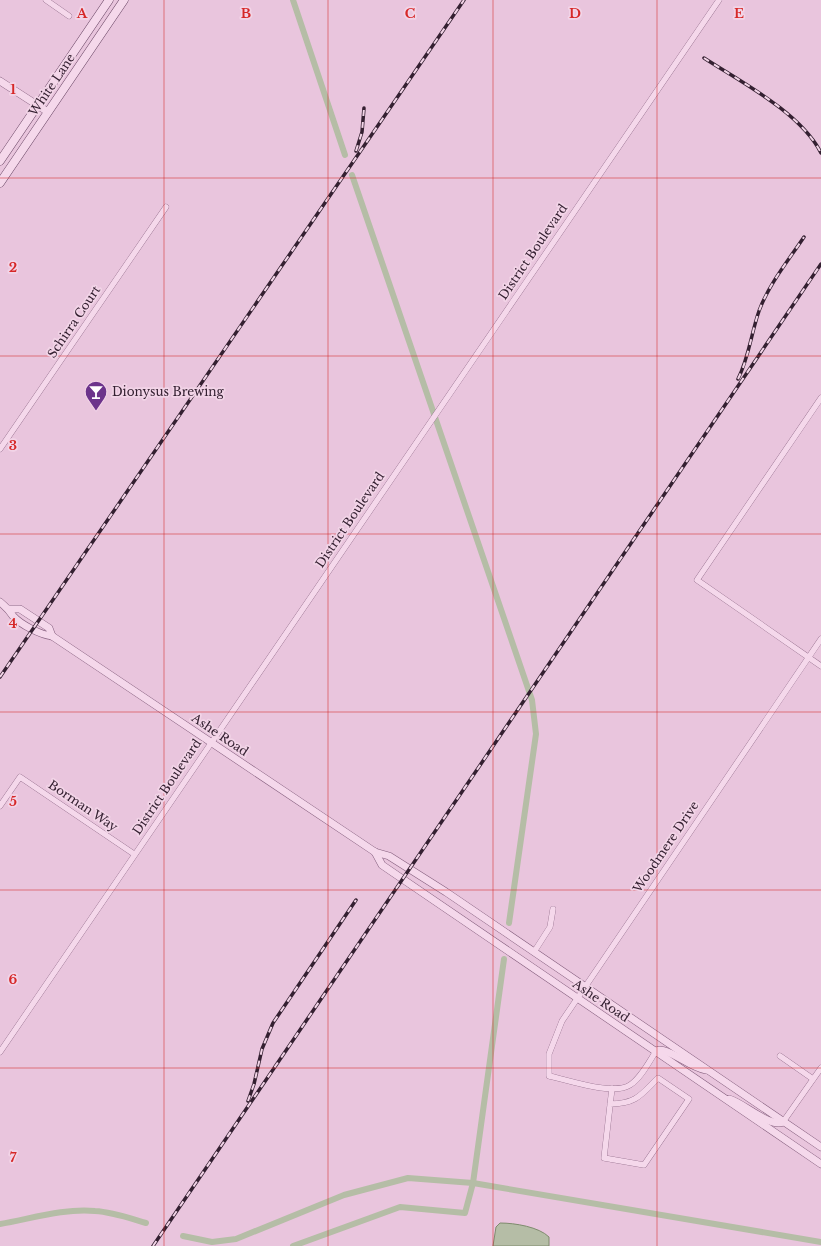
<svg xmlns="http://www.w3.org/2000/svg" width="821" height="1246" viewBox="0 0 821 1246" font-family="'Libre Baskerville',serif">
<rect width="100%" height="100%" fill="#e9c5dd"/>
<path fill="#b5bda6" stroke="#7f8b6e" d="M500,1223C515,1223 539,1227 549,1237V1246H493L496,1227Z"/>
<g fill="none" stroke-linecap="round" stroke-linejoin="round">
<g stroke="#b5bda6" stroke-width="6">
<polyline points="293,0 345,155"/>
<polyline points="352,175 532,700 536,734 509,923"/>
<path d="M0,1224C30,1219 64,1208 95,1211C113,1212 129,1218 146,1223"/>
<polyline points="183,1236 212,1242 236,1239 344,1195 408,1178 473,1183 821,1242"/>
<polyline points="293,1246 400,1207 465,1213 473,1183 504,959"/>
</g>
<g stroke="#835d7c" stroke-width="6">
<g id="minor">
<polyline points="46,0 69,16"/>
<polyline points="821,398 697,580 821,666"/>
<polyline points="0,449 166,207"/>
<polyline points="0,806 20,777 134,854"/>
<polyline points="534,952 550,927 553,909"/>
<path d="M656,1051C649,1062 641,1078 630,1085C613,1096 568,1080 549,1076V1054L562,1021L821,639"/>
<polyline points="0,1052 719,0"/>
<polyline points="780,1056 813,1079"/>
<path d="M610,1104C636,1104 641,1095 658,1078L689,1099L644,1165L604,1158L612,1088"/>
<polyline points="783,1122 821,1068"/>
</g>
</g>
<g stroke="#835d7c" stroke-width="8">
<g id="tertiary">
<polyline points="0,81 48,112"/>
<path d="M0,602C6,607 9,610 13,616C21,625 41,635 52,636L375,852L389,856L446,892L821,1147"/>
<polyline points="9,609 20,609 49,628 52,636"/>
<polyline points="375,852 382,865 821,1164"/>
<path d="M656,1051L659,1050C672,1050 689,1067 706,1070"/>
<path d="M729,1099C744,1103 770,1128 783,1122"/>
</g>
</g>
<g stroke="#64405f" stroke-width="9">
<g id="secondary">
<polyline points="0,161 109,0"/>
<polyline points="0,183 124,0"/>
</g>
</g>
<use href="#minor" stroke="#f5d8eb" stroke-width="5.5"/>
<use href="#tertiary" stroke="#f5d8eb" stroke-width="7"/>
<use href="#secondary" stroke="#f5d8eb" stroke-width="8"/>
<g stroke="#342031" stroke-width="3.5">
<g id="rail">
<path d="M704,58C741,82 801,113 821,153"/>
<polyline points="356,151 362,132 364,108"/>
<path d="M738,379C749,357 751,334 759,311C769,284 788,261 804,237"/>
<polyline points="0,677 464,0"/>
<polyline points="248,1101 254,1084 262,1049 273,1023 356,900"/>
<polyline points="153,1246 821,264"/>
</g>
</g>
<use href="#rail" stroke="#f2d4e7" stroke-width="2" stroke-dasharray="6" stroke-linecap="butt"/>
</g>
<path fill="none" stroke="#d62828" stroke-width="1" stroke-opacity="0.55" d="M164,0V1246M328,0V1246M493,0V1246M657,0V1246M0,178H821M0,356H821M0,534H821M0,712H821M0,890H821M0,1068H821"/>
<defs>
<g id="bar-pin" transform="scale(1.15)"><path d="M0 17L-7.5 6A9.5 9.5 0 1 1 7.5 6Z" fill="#6c338b" stroke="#f2d4e7"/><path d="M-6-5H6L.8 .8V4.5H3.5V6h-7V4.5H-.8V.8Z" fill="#fff"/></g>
</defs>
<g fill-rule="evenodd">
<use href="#bar-pin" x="96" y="392"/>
</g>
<g text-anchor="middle" stroke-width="3.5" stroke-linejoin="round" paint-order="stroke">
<g font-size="12" fill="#342031" stroke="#f2d4e7">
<text transform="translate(52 85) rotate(-56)" y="4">White Lane</text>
<text transform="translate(533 252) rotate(-56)" y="4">District Boulevard</text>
<text transform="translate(74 322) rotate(-56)" y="4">Schirra Court</text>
<text transform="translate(350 520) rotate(-56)" y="4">District Boulevard</text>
<text transform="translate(220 735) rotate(34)" y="4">Ashe Road</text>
<text transform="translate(167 787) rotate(-56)" y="4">District Boulevard</text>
<text transform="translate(83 806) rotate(34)" y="4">Borman Way</text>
<text transform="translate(666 847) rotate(-56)" y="4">Woodmere Drive</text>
<text transform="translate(601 1001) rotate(34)" y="4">Ashe Road</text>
</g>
<g font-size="12" fill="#342031" stroke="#f2d4e7" text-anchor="start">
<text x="112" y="396">Dionysus Brewing</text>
</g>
</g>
<g font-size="13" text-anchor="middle" font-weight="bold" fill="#d62828" stroke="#f2d4e7" stroke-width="3.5" stroke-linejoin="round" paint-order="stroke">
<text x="82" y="18">A</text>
<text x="246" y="18">B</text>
<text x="410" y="18">C</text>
<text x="575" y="18">D</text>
<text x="739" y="18">E</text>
<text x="13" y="94">1</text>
<text x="13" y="272">2</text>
<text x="13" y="450">3</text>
<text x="13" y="628">4</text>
<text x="13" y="806">5</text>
<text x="13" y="984">6</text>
<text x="13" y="1162">7</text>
</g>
</svg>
